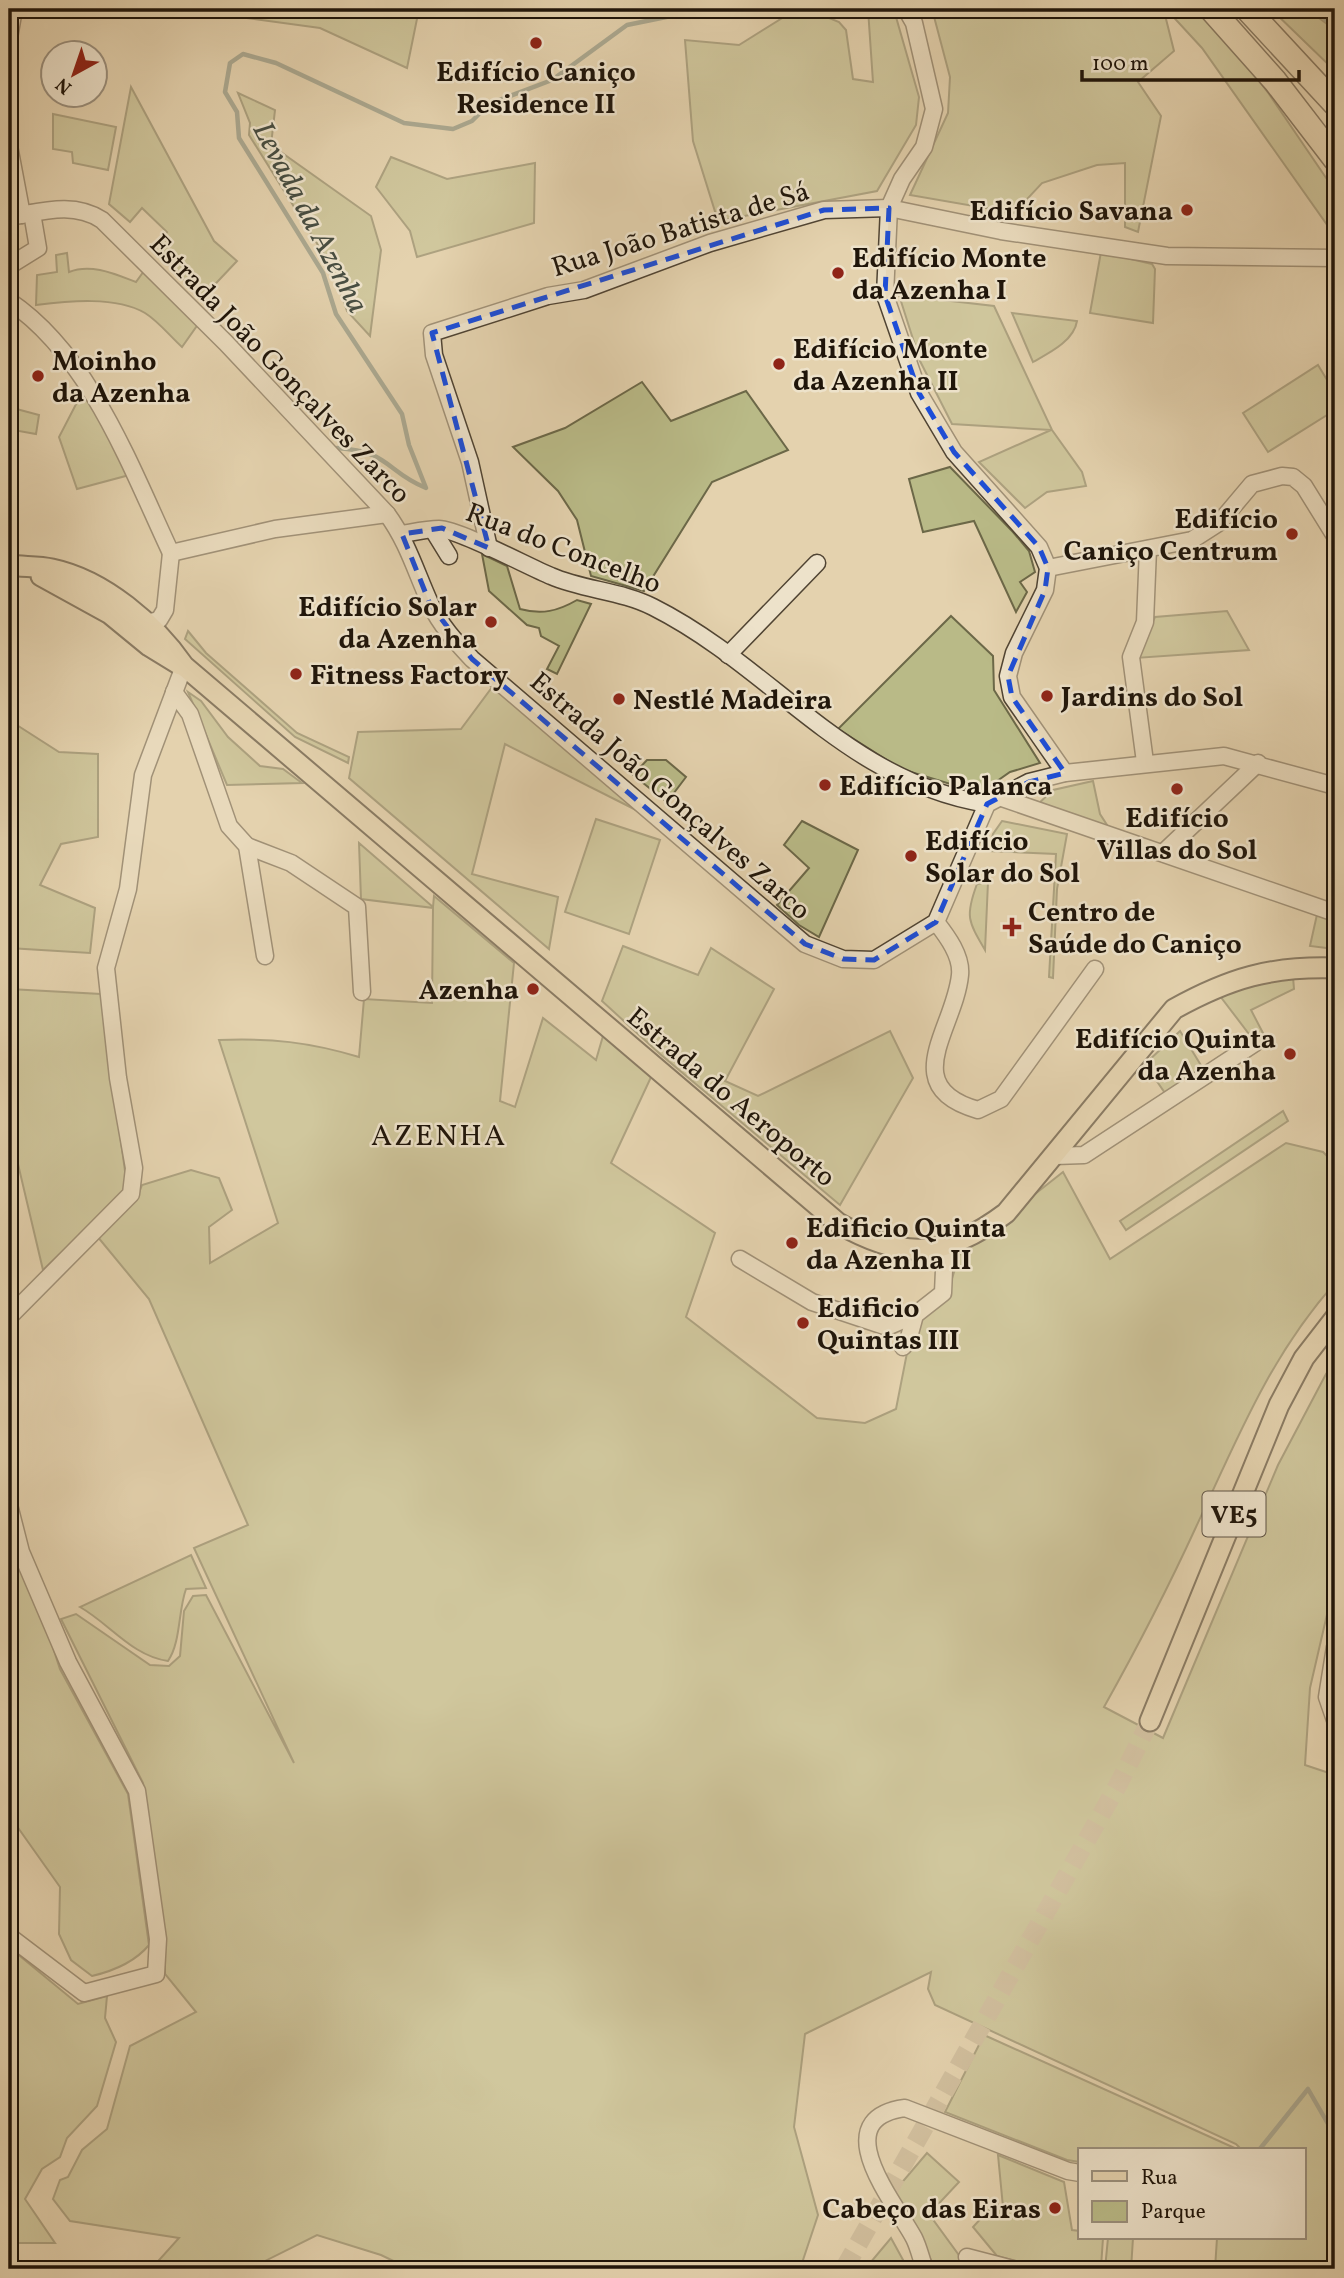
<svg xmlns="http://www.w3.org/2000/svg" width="1344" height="2278" viewBox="0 0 1344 2278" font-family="Vollkorn,serif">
<rect width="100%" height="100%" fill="#e4d2ae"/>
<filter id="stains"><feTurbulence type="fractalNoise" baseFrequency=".00286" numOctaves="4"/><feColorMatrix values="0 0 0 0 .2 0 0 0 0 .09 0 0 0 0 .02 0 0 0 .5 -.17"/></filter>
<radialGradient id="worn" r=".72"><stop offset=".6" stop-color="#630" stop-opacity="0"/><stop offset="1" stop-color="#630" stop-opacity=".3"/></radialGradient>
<g fill="#b9ba87" stroke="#6c6848" stroke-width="2">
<polygon points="180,9 419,9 407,68 320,28"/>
<polygon points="868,9 891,9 896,17 919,97 916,125 877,191 718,221 693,141 685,40 739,45 792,12 812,11 839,22 846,30 853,79 873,82"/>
<polygon points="932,9 1158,9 1166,19 1174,51 1138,82 1161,116 1138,232 1125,227 1125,163 1097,165 1042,183 1014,213 910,195 948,113 950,77"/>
<polygon points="1166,9 1196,9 1234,48 1269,94 1335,191 1335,236 1202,48"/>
<polygon points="1271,9 1307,9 1335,30 1335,71"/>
<polygon points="131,87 214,241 237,261 202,298 154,250 167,232 142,208 130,222 109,204"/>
<polygon points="238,93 275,110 271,145 371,216 381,250 370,336 347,311 333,269 249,135 250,123"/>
<polygon points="53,114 116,127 108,170 73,163 72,152 53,149"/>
<polygon points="391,157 447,179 535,163 534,223 417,257 410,231 376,187"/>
<polygon points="1101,252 1152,264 1155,269 1153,323 1090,313"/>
<path d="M67,253L69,272C91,263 115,274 136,282L149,264L201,320L182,347C170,336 158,321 145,313C116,296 68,301 36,305L37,275L57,272L56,255Z"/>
<polygon points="899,295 994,306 1052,430 1082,472 1086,486 1047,492 1025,508 979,462 1051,430 952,424 920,361"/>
<path d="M1012,313L1077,321C1074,341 1049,353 1033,362Z"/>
<polygon points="1318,365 1335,393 1335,410 1268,452 1243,413"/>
<polygon points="642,382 671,421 746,391 788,450 712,482 644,591 591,576 577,520 558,491 513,447 565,428"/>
<polygon points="86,385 133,474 77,489 59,437"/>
<polygon points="9,407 39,415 36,434 13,430"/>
<polygon points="950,467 1013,532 1029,551 1035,572 1020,582 1027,592 1016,612 974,521 923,532 909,479"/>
<path d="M482,554L507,566L520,609C542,615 558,611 577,600L591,604L557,674L547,669L559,646L541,636L539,628L527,625L489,591Z"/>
<polygon points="1227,611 1249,650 1136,658 1155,617"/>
<polygon points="951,616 993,656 994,690 1040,763 1010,772 980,793 901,769 838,729"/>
<polygon points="188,631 206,653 297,733 349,757 348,763 295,737 185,639"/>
<polygon points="493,686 642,813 505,744 472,874 558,897 549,949 349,778 358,732 461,729"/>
<polygon points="188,692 201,701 228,737 260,766 283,769 302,783 227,785"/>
<polygon points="9,720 59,752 98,754 98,837 61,844 40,885 95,908 90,953 9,948"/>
<polygon points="647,760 666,760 686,777 667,802 633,775"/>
<polygon points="1093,781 1100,814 1109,828 1037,805 1053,790"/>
<polygon points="596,819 660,840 629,934 565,912"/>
<polygon points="802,821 858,850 819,937 799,925 777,905 809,868 784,845"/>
<polygon points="1002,821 1067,834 1057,889 1053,978 1049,977 1056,854 989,851 993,834"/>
<path d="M359,843L433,907L434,896L514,963L500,1101L515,1107L543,1018L596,1060L603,1036L652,1075L611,1163L715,1233L686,1317L817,1418L865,1423L896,1409L915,1312L950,1285L960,1253L1063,1172L1110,1259L1286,1143L1323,1152L1335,1164V1283C1270,1356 1237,1439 1196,1527C1168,1588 1137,1648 1104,1707L1163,1738L1278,1465L1326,1374L1335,1361V1580L1310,1688L1305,1765L1335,1775V2269H1215L1217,2238H1304V2150H1242L1236,2144L935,2005L928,1989L931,1972L805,2034L794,2127L818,2215L800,2269H410L381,2255L317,2235L249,2269H151L179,2238L70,2221L53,2199L60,2180L68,2177L82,2150L107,2129L130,2046L196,2012L165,1974V1939L143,1783L61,1619L76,1614L150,1665L169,1666L180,1656L184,1611L193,1596L206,1595L294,1763L194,1548L248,1525L149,1299L97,1236L137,1198L142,1185L191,1170L219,1178L232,1210L209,1227L210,1263L278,1223L219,1040C271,1038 309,1042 359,1057L364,999L432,1003L433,908L361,899Z"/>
<path d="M988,882L985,950C968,921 965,916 977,884Z"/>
<polygon points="1318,910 1335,915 1335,949 1310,946"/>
<polygon points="623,946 698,975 711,948 774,989 725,1081 758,1096 890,1031 913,1078 840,1205 660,1054 602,1001"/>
<polygon points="1293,977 1294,989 1251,1010 1263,1033 1252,1038 1220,996 1263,981"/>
<polygon points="9,989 101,994 125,1171 126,1191 43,1270 9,1126"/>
<polygon points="1180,1031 1202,1067 1165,1093 1145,1064"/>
<polygon points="1283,1111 1288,1121 1126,1230 1120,1221"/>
<path d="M9,1513L60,1669L128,1794L149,1945C135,1962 113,1971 92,1976L71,1960L59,1934L60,1887L9,1815Z"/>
<path d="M191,1555L206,1588L186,1589C178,1611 181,1642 168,1661C132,1656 110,1624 80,1607Z"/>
<polygon points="9,1947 78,2004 107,1996 105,2018 116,2042 97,2106 67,2138 60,2157 42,2169 25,2199 55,2243 9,2243"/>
<polygon points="984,2035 1239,2150 1080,2150 1080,2162 1067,2160 945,2112"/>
<polygon points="927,2153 959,2182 929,2214 969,2269 936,2269 893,2193"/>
<polygon points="998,2155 1064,2182 1072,2230 1080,2231 1080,2238 1103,2238 1101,2267 1078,2265 1076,2269 1045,2269 997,2256 973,2227 995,2203 1003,2207"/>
<polygon points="891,2238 908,2269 865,2269"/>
<polygon points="1108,2238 1133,2238 1131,2269 1105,2269"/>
</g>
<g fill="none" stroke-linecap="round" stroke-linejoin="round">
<g stroke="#66776a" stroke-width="4.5">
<polyline points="1313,9 1335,27"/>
<path d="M337,448C390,451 386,472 426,488L409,445L402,414L336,314L323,273L239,138L237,112L225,92L230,63L243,54L276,63L404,123L453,129L472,121L489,104L552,80L627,25L676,15L687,9"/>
<polyline points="1259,2150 1308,2089 1335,2136"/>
</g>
<polyline stroke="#bdac8d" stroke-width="19" stroke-dasharray="19 10" stroke-linecap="butt" points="844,2269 1119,1783 1150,1721"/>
<g stroke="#504433" stroke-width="19">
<g id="minor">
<polyline points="906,9 914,23 934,109 924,147 902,179 889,208 885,295 919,393 954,452 1039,547 1048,568 1045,590 1014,653 1008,676 1012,697 1065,773"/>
<polyline points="9,38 14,9"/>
<polyline points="9,146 22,215"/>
<path d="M9,217C41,212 73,201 102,220L226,343L387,514C407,541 416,572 430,603C440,625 456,642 472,659L805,944L843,959L874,960L936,922L987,804L1029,782L1065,773L1224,756L1335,786"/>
<polyline points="9,266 38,248 32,213"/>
<path d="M9,301C90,355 131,468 171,553"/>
<polyline points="433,530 449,556"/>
<path d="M402,534C414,532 427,529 439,529C458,529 529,567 551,576C583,590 622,591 653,607C774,668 845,781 987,804"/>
<polyline points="489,548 470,462 434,355 432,333 548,296 584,290 710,243 824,210 889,208 1001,231 1167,256 1335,258"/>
<polyline points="171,553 275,529 387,514"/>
<polyline points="1048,568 1192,540 1220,522 1252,484 1282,476 1293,477 1304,486 1335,536"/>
<polyline points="145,623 159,620 165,610 171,553"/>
<polyline points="728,655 817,563"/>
<polyline points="174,692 190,714 229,826 247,846 265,956"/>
<polyline points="1145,762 1131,657 1145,622 1148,549"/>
<polyline points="999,797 1335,913"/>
<polyline points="247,846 291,863 357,907 362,992"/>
<polyline points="1164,852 1258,763"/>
<path d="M936,922C947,936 962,956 960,975C955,1028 896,1087 978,1110L1001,1099L1095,969"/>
<polyline points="1055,1156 1084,1155 1255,1043"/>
<polyline points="740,1259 812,1302 887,1327 915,1315"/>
<polyline points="9,1317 131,1194 134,1168 118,1078 106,968 128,889 143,775 184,666"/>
<polyline points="903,1347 908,1341 915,1315 943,1293 945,1247"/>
<polyline points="9,1505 21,1552 68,1662 137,1791 158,1939 156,1974 84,1993 9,1936"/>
<polyline points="1335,1647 1327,1697 1335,1720"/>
<polyline points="967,2257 1013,2269"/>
<path d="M925,2269C921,2259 919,2248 914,2238C896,2204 824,2119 905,2108L1068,2171L1080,2173"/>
</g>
</g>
<g stroke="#1f150a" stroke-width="23">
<g id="major">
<path d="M9,565C23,567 38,566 52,569C104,580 155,624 184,666L838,1223C903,1261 946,1258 1006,1213L1174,1009C1230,978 1271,966 1335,968"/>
<polyline points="41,576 110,614 149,646 180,665"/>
<polyline points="1150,1721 1279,1405 1304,1358 1335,1318"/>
</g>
</g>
<g stroke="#1f150a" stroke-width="26">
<g id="highway">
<polyline points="1211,9 1275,81 1335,159"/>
<polyline points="1247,9 1335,104"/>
</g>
</g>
<use href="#minor" stroke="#ede2ca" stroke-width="16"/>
<use href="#major" stroke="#e4d2ae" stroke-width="19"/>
<use href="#highway" stroke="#e4d2ae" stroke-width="23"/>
</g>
<path d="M0 0H1344V2278H0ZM889,208L885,295L919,393L954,452L1039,547L1048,568L1045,590L1008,676L1012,697L1065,773L1029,782L987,804L936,922L874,960L843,959L805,944L472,659L430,604L402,534L442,528L489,548L432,333L824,210Z" fill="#e4d2ae" fill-opacity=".55" fill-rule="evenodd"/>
<path fill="none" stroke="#1d4ed8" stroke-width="5" stroke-dasharray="14 9" stroke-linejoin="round" d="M889,208L885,295L919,393L954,452L1039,547L1048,568L1045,590L1008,676L1012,697L1065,773L1029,782L987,804L936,922L874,960L843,959L805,944L472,659L430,604L402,534L442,528L489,548L432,333L824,210Z"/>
<g fill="#8f2418" stroke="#ede2ca" stroke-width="2.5">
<circle cx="536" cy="43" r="7"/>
<circle cx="1187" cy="210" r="7"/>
<circle cx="838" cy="273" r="7"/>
<circle cx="779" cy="364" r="7"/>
<circle cx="38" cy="376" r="7"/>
<circle cx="1292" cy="534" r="7"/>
<circle cx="491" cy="622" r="7"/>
<circle cx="296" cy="674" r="7"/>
<circle cx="1047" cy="696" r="7"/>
<circle cx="619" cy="699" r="7"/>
<circle cx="825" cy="785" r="7"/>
<circle cx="1177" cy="789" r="7"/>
<circle cx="911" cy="856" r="7"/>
<path d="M1008.5 916.5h7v7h7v7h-7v7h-7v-7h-7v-7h7z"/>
<circle cx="533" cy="989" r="7"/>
<circle cx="1290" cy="1054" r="7"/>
<circle cx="792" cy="1243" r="7"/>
<circle cx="803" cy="1323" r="7"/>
<circle cx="1055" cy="2208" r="7"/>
</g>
<g text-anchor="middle" stroke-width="5" stroke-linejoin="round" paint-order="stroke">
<rect fill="#ede2ca" stroke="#5d5244" stroke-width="2" x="1202.5" y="1491.5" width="63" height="45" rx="5"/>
<g font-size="26" font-weight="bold" fill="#1f150a">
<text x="1234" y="1523">VE5</text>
</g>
<g font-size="28" font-weight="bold" fill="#1f150a" stroke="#ede2ca" text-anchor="start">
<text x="536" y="81" text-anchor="middle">Edifício Caniço<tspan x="536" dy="32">Residence II</tspan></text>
<text x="1173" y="220" text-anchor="end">Edifício Savana</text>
<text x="852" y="267">Edifício Monte<tspan x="852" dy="32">da Azenha I</tspan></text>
<text x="793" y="358">Edifício Monte<tspan x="793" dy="32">da Azenha II</tspan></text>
<text x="52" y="370">Moinho<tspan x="52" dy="32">da Azenha</tspan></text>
<text x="1278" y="528" text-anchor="end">Edifício<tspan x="1278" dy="32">Caniço Centrum</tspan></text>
<text x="477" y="616" text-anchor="end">Edifício Solar<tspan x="477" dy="32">da Azenha</tspan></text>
<text x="310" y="684">Fitness Factory</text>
<text x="1061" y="706">Jardins do Sol</text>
<text x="633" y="709">Nestlé Madeira</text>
<text x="839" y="795">Edifício Palanca</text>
<text x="1177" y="827" text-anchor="middle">Edifício<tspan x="1177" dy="32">Villas do Sol</tspan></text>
<text x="925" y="850">Edifício<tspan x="925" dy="32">Solar do Sol</tspan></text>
<text x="1028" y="921">Centro de<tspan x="1028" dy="32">Saúde do Caniço</tspan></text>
<text x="519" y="999" text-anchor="end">Azenha</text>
<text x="1276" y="1048" text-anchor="end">Edifício Quinta<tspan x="1276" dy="32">da Azenha</tspan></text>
<text x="806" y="1237">Edificio Quinta<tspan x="806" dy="32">da Azenha II</tspan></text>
<text x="817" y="1317">Edificio<tspan x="817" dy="32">Quintas III</tspan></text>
<text x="1041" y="2218" text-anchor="end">Cabeço das Eiras</text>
</g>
<g font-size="28" fill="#1f150a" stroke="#ede2ca">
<text transform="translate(680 228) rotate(-17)" y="10">Rua João Batista de Sá</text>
<text transform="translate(281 368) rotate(46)" y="10">Estrada João Gonçalves Zarco</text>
<text transform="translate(564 547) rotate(21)" y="10">Rua do Concelho</text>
<text transform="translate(671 795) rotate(41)" y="10">Estrada João Gonçalves Zarco</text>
<text transform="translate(732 1096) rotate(40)" y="10">Estrada do Aeroporto</text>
</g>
<g font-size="30" font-style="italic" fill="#484e42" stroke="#ede2ca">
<text transform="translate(311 217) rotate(62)" y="10">Levada da Azenha</text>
</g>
<g font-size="30" letter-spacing="2" fill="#1f150a" stroke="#ede2ca">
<text x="439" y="1145">AZENHA</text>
</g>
</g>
<rect width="1344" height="2278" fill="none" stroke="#e4d2ae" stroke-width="35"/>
<rect x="10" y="10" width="1323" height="2257" fill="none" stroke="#1f150a" stroke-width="3.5"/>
<rect x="18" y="18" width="1309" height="2243" fill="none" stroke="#1f150a" stroke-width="2"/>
<rect x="1078" y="2148" width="228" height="91" fill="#ede2ca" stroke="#9b907d" stroke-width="2"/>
<rect x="1092" y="2171" width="35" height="10" fill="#e4d2ae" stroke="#9b907d" stroke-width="2"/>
<text x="1141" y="2184" font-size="21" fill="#1f150a">Rua</text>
<rect x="1092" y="2201" width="35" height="21" fill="#b9ba87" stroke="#9b907d" stroke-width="2"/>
<text x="1141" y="2218" font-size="21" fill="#1f150a">Parque</text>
<g transform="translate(74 74) rotate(220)"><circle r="33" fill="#ede2ca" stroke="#9b907d" stroke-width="2"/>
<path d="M0-5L12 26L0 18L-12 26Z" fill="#8f2418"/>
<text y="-10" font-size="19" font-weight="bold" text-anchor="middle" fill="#1f150a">N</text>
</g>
<path d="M1082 70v10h217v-10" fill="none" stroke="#1f150a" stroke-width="3.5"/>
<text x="1092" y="70" font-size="21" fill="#1f150a" stroke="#ede2ca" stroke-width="5" paint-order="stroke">100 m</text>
<rect width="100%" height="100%" filter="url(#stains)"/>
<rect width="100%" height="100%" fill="url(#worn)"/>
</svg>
